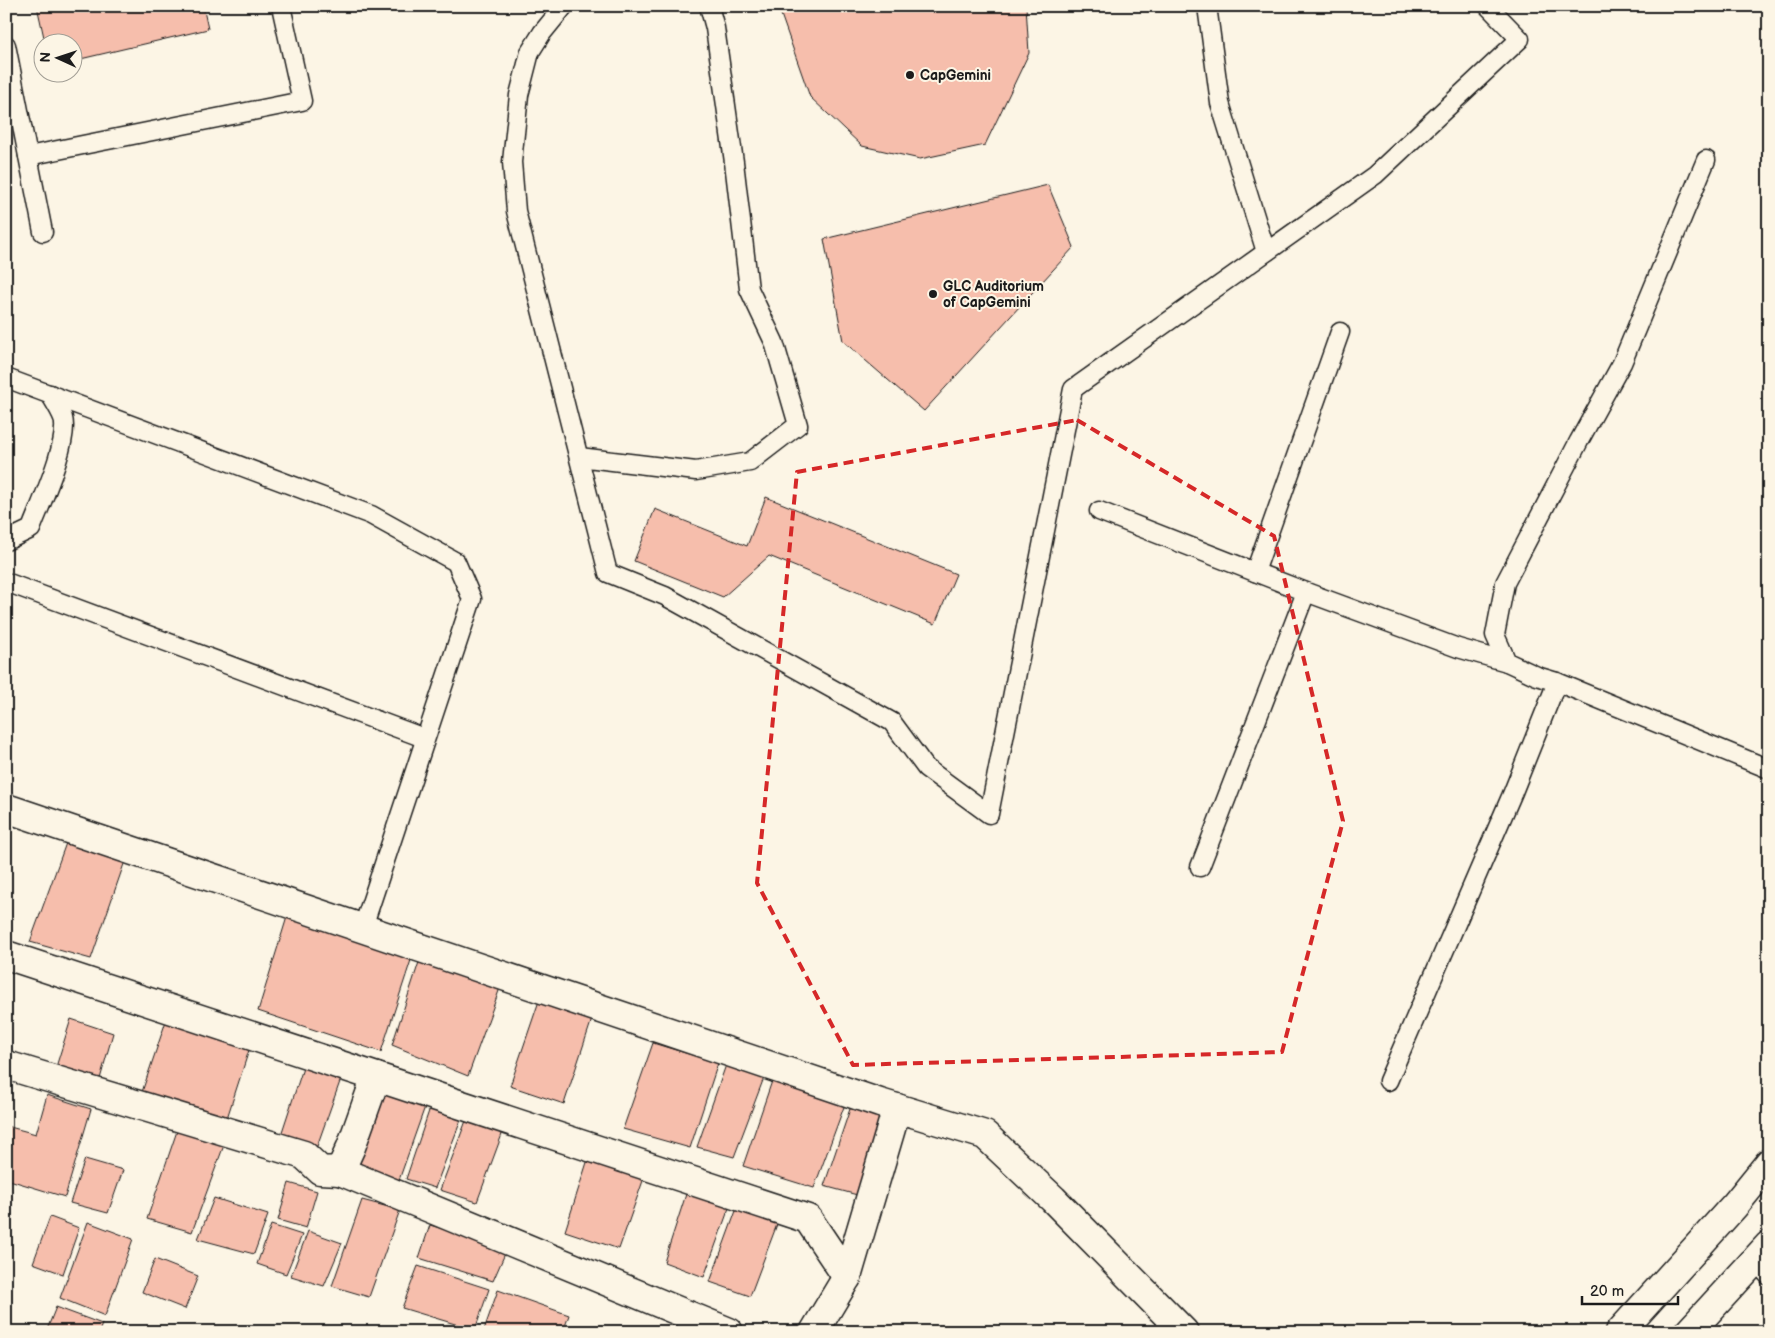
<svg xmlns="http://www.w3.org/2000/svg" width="1775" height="1338" viewBox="0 0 1775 1338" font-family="'Balsamiq Sans',sans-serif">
<rect width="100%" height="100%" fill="#fcf5e5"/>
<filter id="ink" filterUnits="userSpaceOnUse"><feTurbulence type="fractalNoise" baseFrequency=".02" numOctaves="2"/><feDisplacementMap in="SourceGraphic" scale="10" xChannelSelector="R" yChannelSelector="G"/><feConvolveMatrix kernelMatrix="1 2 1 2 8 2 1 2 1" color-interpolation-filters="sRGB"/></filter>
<g filter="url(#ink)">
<g fill="#f6beac" stroke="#1c1c1c">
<polygon points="37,6 203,6 208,29 72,61 72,42 45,42"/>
<polygon points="778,6 1026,6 1029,53 985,145 920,159 862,146 810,97"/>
<polygon points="1048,185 1074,247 924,411 843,341 824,239"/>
<polygon points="766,497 956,574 935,624 769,556 723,597 634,561 655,509 747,546"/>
<polygon points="66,843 125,861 91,959 30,942"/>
<polygon points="287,917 412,957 381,1052 258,1011"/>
<polygon points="420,959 500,988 468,1076 392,1045"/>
<polygon points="540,998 593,1016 564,1104 510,1086"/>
<polygon points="71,1019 113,1033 100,1079 56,1067"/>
<polygon points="166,1021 250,1047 227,1118 142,1092"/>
<polygon points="653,1043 718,1063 690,1148 623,1129"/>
<polygon points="727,1062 765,1075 734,1157 697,1147"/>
<polygon points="304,1065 342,1076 316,1149 280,1138"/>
<polygon points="772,1081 845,1104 814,1188 743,1166"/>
<polygon points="385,1089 427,1101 399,1180 357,1165"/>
<polygon points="47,1095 91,1109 65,1197 6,1179 6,1126 36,1134"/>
<polygon points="432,1102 464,1112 435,1188 406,1179"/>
<polygon points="852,1103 886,1116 861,1196 824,1186"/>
<polygon points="467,1118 504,1129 477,1202 440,1190"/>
<polygon points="177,1131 224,1145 192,1232 147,1219"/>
<polygon points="589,1156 645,1175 619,1249 565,1231"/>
<polygon points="85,1159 123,1170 108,1213 70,1203"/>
<polygon points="289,1183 317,1191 306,1228 278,1220"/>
<polygon points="688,1188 730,1205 704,1277 664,1262"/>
<polygon points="214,1198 268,1215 254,1254 198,1239"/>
<polygon points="362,1200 400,1210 369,1297 332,1286"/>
<polygon points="737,1208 779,1219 750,1296 710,1282"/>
<polygon points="50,1217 79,1228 63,1274 33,1263"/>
<polygon points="88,1222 133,1239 105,1316 60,1298"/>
<polygon points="271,1225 302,1235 286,1274 257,1264"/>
<polygon points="430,1225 507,1249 493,1281 419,1258"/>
<polygon points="308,1231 342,1243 324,1286 291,1276"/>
<polygon points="155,1259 198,1276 185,1309 142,1292"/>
<polygon points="418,1266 489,1289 475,1330 402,1308"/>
<polygon points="498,1290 569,1315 563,1332 489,1332 484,1330"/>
<polygon points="56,1307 102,1324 99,1332 46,1332"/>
</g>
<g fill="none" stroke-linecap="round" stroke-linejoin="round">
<g stroke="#1c1c1c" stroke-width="21">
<g id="service">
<polyline points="564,6 542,33 530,52 519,95 512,162 516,211 608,573 665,596 892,722 926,768 989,814 1073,389 1375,175 1520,39 1488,6"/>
<polyline points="1207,6 1220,103 1266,252"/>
<polyline points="6,45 43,232"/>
<polyline points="28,156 302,101 281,6"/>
<polyline points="1706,160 1622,363 1579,441 1505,583 1495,635 1507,662 1537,676 1557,682 1769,769"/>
<polyline points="6,378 371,515 456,562 472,599 363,927"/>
<polyline points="579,457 696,471 750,462 798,425 774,342 749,289 734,162 715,28 709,6"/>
<polyline points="1099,511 1306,592 1458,648 1507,662"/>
<path d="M6,541L31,529C40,505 70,441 63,418C60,410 54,401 50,394"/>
<polyline points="1255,572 1340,332"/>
<polyline points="6,582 424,738"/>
<polyline points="1200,867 1306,592"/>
<polyline points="1388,1081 1513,792 1557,682"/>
<polyline points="1755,1260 1769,1276"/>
</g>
</g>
<g stroke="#1c1c1c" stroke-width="31">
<g id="minor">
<polyline points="6,808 880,1103 985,1135 1053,1199 1184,1332"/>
<polyline points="6,955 808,1219 847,1277"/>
<polyline points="6,1065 304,1155 320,1170 340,1171 351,1147 376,1077"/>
<polyline points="340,1171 729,1332"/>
<polyline points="814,1332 847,1277 897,1108"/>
</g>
</g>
<g stroke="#1c1c1c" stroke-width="31">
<g id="primary">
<polyline points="1620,1332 1735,1205 1769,1163"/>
<polyline points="1689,1332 1769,1245"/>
</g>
</g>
<use href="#service" stroke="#fcf5e5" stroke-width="18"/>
<use href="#minor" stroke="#fcf5e5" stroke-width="28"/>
<use href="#primary" stroke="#fcf5e5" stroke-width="28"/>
</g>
</g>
<path fill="none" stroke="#d62828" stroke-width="4" stroke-dasharray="10 6" stroke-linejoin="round" d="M1077,420L1274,536L1343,821L1282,1052L853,1065L757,883L797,472Z"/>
<g fill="#1c1c1c" stroke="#fcf5e5" stroke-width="2">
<circle cx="910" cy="75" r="5"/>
<circle cx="933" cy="294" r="5"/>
</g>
<g text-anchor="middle" stroke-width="4" stroke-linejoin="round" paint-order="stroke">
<g font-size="14" font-weight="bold" fill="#1c1c1c" stroke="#fcf5e5" text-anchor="start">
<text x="920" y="80">CapGemini</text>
<text x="943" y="291">GLC Auditorium<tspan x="943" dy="16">of CapGemini</tspan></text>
</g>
</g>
<rect width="1775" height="1338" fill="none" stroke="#fcf5e5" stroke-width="25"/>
<rect x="12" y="12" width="1750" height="1313" fill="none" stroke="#1c1c1c" stroke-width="2" filter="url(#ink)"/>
<g transform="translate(58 58) rotate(273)"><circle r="24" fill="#fcf5e5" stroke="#a29e95"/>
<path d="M0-4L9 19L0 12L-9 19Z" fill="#1c1c1c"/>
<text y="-8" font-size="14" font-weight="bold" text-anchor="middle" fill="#1c1c1c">N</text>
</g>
<path d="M1582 1296v8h96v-8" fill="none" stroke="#1c1c1c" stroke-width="2.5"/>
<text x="1590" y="1296" font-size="15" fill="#1c1c1c" stroke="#fcf5e5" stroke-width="4" paint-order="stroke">20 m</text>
</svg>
